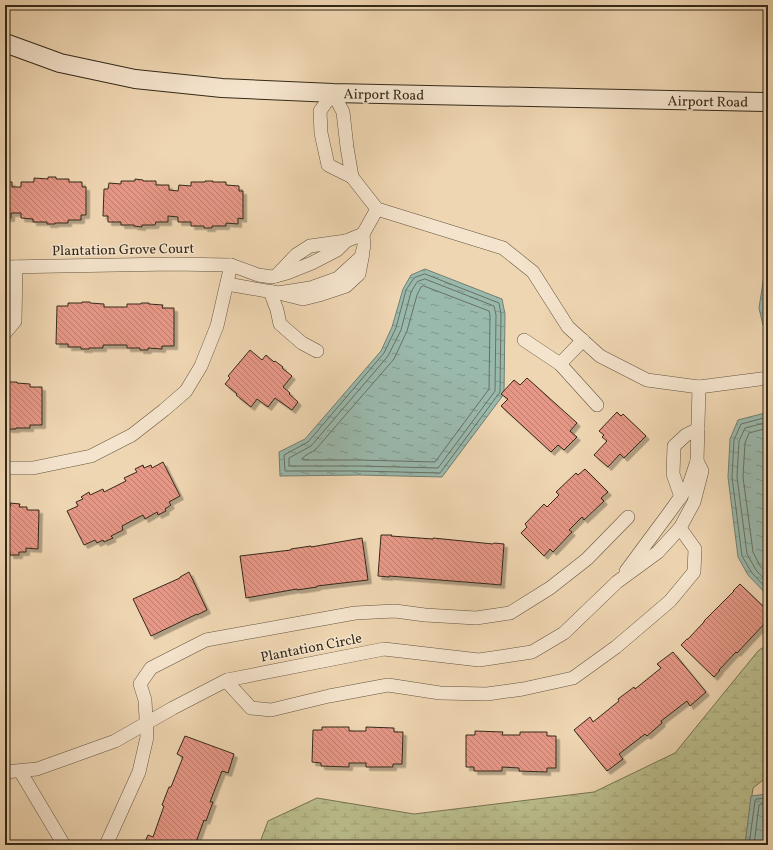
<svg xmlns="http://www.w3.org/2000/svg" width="773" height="850" viewBox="0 0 773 850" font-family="Vollkorn,serif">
<defs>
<pattern id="wetland-marsh" width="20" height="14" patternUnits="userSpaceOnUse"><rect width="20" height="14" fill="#babd8c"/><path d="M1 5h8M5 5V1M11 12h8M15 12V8" fill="none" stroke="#a0a278"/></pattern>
<pattern id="water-ripples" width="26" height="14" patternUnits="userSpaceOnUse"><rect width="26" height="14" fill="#9ab9ad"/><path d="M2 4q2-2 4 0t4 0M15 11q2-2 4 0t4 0" fill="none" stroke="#7e968c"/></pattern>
<pattern id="building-back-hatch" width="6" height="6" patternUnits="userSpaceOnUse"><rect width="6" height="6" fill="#e69786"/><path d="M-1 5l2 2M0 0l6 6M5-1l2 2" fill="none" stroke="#bb7b6d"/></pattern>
<filter id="shadow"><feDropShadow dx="3.5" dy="3.5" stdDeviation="0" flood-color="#0004"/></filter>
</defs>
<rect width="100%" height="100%" fill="#efd6b2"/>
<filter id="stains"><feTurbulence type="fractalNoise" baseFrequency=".005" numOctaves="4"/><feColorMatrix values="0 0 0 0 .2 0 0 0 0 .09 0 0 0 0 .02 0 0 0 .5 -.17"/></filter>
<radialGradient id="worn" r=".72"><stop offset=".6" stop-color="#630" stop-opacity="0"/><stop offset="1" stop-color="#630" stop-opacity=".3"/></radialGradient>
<polygon fill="url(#wetland-marsh)" stroke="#777352" points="768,644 768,776 753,788 745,845 259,845 268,821 317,798 414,814 594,792 675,753 758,651"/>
<g fill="url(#water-ripples)" stroke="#717f72">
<polygon points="768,262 768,326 763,325 759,308 766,263"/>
<polygon points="425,269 502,299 505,314 504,394 442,477 359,475 280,476 279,452 305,439 381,351 392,327 403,289 411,275"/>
<polygon points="765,413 768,413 768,596 748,575 738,557 728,477 730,439 738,420"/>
<polygon points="768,794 768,845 745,845 751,796"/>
</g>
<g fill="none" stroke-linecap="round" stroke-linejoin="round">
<g stroke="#677163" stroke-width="1">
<polygon points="425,274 499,303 501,314 500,392 440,473 359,471 285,471 284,455 308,442 384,353 396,328 406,290 414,278"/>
<polygon points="425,279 494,306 496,315 495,391 438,468 359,466 289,466 289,458 311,446 388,356 401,330 411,292 417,282"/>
<path d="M768,279C766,291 759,312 768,322"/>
<path d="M424,286L489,311L490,315L489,389L435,462L359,460H303L302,459C305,454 312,453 316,449L394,359L407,331L417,295L421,287Z"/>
<polyline points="768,417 741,424 734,440 732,477 742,556 752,573 768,590"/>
<polyline points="768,422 745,428 739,441 737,477 747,554 756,570 768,583"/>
<polyline points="768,428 749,433 745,443 743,477 753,552 760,566 768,574"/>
<polyline points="749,845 755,801 756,799 768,798"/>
<polyline points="754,845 759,805 761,804 768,803"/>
</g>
</g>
<g fill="url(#building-back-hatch)" stroke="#342919" filter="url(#shadow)">
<polygon points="48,177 56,177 56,179 69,179 69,182 82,182 82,187 86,187 86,215 81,215 81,220 68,220 68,223 55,223 55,224 47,224 47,222 33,222 33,219 21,218 21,213 11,213 11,218 5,218 5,182 12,182 12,187 21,187 21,182 34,182 34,178 48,179"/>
<polygon points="135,179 143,180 143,181 156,181 156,185 169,185 169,190 178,191 179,185 191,186 191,182 205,182 205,181 213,181 213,182 226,182 226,185 239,186 239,191 243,191 243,219 238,218 238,224 226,223 226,226 212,226 212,228 204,228 204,226 191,226 191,222 178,222 178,217 168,216 168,222 156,222 155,225 142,225 142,227 134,226 134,225 121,225 121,222 108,222 108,216 103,216 104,189 108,189 109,183 121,184 121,181 135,181"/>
<polygon points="82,302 90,302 90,303 104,304 104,307 127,307 127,304 141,304 141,303 149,303 149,304 163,305 162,308 174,308 174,346 162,346 162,349 148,348 148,350 140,350 140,348 127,348 127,345 103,345 103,348 89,348 89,349 81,349 81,347 68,347 68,344 56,344 57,306 68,306 68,303 82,303"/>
<polygon points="250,350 262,360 266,355 274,362 275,361 283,367 282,368 292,376 283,387 290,393 289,394 298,402 292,410 275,398 268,407 257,399 251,407 236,395 237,394 225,384 230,378 228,376"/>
<polygon points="527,378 577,423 570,431 577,437 564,450 558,445 551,452 501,406 508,399 501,394 514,380 520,385"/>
<polygon points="9,382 17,382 17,383 30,384 30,387 42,387 42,425 30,425 30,428 16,428 16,429 8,429 8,428 5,427 5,383 9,383"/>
<polygon points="617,412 621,416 623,414 646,436 624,458 620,454 608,467 594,455 607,441 602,437 604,435 599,431"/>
<polygon points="163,462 180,496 169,502 171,505 165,509 166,511 158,515 157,512 145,519 143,515 122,526 123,530 111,536 113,538 104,542 103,540 97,543 95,540 84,545 67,511 78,506 76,502 83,499 81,497 89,492 90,495 103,489 104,492 126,481 124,478 137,472 135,469 143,465 144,468 151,465 152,468"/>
<polygon points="585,469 608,492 601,498 604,501 584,520 582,517 569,530 572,532 553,552 550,549 544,556 521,533 527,527 525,524 544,504 547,507 559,495 556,492 576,473 578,475"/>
<polygon points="10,503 20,504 19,507 27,507 27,510 39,510 38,549 26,548 26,552 19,552 19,555 10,555 10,552 5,552 5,506 11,506"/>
<polygon points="381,535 392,535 391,536 433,539 433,538 493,544 494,543 504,544 501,585 490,584 389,576 389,577 378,576"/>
<polygon points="362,538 368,580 317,586 317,587 297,590 297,589 246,598 240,556 291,550 291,549 311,546 311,547"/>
<polygon points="189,572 207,610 197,615 197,614 151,636 133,599 180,578 180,577"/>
<polygon points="740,584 768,611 768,620 766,622 737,653 736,652 719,670 720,670 714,677 681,645 687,639 688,639 704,622 704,621 734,591 733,591"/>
<polygon points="673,652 706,692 690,706 687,701 661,721 662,723 647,736 645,734 619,754 623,759 607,771 574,730 590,717 593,722 619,701 618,699 634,687 635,689 661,668 657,664"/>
<polygon points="322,727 349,727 349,731 366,731 366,727 394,728 394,732 403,732 402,764 393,764 393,767 366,767 366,763 349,763 349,767 321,766 321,763 312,762 313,730 322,730"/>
<polygon points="475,731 503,732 502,735 520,735 520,732 547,732 547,736 556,736 556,768 547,768 547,772 519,771 519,768 502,767 502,771 474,771 474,767 466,767 466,735 475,735"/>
<polygon points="185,736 234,754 228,773 222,771 210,802 213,802 206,821 204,820 195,845 145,845 144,844 148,835 153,837 164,806 162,805 169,787 171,787 183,757 177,754"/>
</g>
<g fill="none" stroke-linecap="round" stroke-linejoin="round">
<g stroke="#63543f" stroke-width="14">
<g id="street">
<polygon points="333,93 343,112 347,147 352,177 328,165 321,133 320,111"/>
<polyline points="352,177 377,209 503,248 533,272 568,327 600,356 647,380 699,387 768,378"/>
<polyline points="5,267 172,264 231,265 258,275 272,277 287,273 312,263 337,250 346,241 363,234"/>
<polyline points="276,276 296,255 310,246 346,241"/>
<polyline points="227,284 278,293 310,288 338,278 361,257 364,246 363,234 377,209"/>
<polyline points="270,291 277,310 280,324 302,343 317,351"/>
<polyline points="283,294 303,299 319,295 346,286 359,274 363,253"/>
<polyline points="5,333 15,321 16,267"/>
<polyline points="524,340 560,364 597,405"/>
<polyline points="560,364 583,340"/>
<polyline points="5,468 33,468 91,456 132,435 164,410 186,391 201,366 217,326 231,265"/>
<polyline points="681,497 673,474 674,446 686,435 698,429"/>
<polyline points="626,571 669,513 689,485 697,461 699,387"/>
<polyline points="227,680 229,684 251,708 271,710 329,696 388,685 440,693 487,694 523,689 573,678 616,647 670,601 694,572 695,549 680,528"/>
<polyline points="20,771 64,845"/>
<polyline points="5,772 37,769 115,741 173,708 227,680 384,649 479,660 532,652 564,633 617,582 658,552 680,528 694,502 702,471 697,461"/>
<polyline points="106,845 139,772 147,737 145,700 140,684 151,668 206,640 355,613 395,611 425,615 476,618 510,613 550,588 587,559 628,517"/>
</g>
</g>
<g stroke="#342919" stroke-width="20">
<polyline id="secondary" points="5,43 60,63 135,79 222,88 333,93 768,102"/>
</g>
<use href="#street" stroke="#f5e4cd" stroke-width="13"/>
<use href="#secondary" stroke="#f5e4cd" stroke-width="18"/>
</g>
<g text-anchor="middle" stroke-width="3" stroke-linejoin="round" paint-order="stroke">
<g font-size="14" fill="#342919" stroke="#f5e4cd">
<text transform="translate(384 94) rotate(1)" y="5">Airport Road</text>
<text transform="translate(708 101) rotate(1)" y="5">Airport Road</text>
<text transform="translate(123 249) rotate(-1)" y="5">Plantation Grove Court</text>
<text transform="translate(311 647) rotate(-11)" y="5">Plantation Circle</text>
</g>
</g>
<rect width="773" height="850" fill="none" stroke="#efd6b2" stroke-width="20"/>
<rect x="6" y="6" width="761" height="838" fill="none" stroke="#342919" stroke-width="2"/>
<rect x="10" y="10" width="753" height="830" fill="none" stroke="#342919"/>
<rect width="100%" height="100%" filter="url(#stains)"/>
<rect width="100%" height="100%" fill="url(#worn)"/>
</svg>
